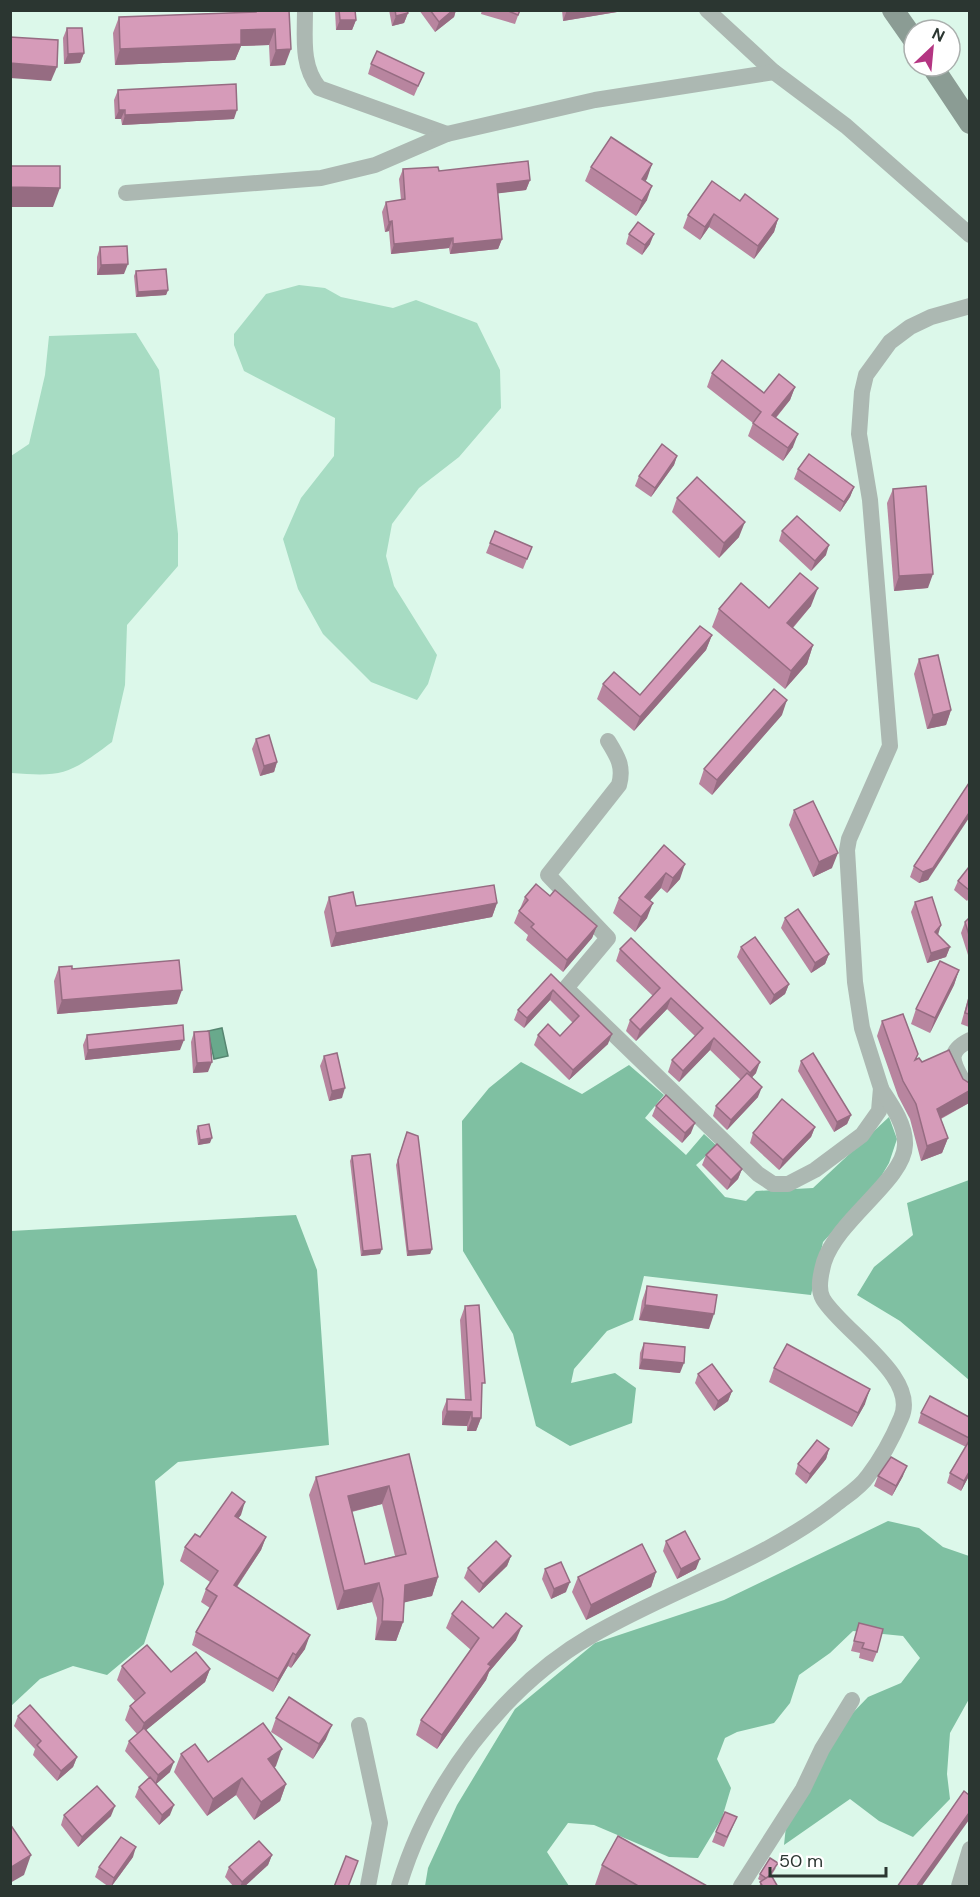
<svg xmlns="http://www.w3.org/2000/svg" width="980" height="1897" viewBox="0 0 980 1897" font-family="'DM Sans',sans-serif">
<rect width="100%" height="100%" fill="#dcf8ea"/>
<g fill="#a7dcc3">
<polygon points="299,285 325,288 341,297 393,308 416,300 477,323 500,370 501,408 459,457 419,488 392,524 386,556 394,586 437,655 428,684 417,700 371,682 323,634 298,589 283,539 301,498 334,456 335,418 244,371 234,345 234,334 266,294"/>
<path d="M136,333L159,370L178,534V566L127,625L125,685L112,742C69,774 65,777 11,773V456L29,444L45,375L49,336Z"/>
</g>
<g fill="#7fc0a2">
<polygon points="521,1062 582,1094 629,1065 664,1095 645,1118 686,1155 704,1134 717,1146 696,1165 725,1197 746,1201 756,1191 813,1188 889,1117 897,1139 889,1163 876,1185 823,1242 811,1295 644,1276 633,1320 607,1331 574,1369 571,1383 615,1373 636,1388 632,1423 570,1446 536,1426 513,1334 463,1251 462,1121 489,1088"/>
<polygon points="969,1180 970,1180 969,1380 900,1321 857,1295 874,1267 913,1235 907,1203"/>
<polygon points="296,1215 317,1270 329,1445 178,1462 155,1481 164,1584 144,1644 107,1675 73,1666 40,1679 11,1706 11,1231"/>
<polygon points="888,1521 919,1528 943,1547 969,1556 969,1699 950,1733 947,1774 950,1799 913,1837 879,1821 850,1799 784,1845 786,1826 843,1723 868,1697 901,1683 920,1658 903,1636 853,1631 830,1653 799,1675 790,1703 774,1723 737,1732 725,1738 717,1759 731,1788 722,1818 698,1858 669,1857 594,1825 568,1823 547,1852 569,1886 425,1886 428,1868 457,1805 515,1709 595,1643 724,1600"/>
</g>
<polygon fill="#69a98c" stroke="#568671" stroke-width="1.5" points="222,1028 228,1056 214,1059 208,1031"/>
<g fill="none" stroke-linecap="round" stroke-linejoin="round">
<g stroke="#acb8b2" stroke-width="16">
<path d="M305,10C305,38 301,66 319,88L447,134"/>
<polyline points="707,10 774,72 846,126 970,235"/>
<polyline points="126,193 321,178 375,165 447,134 595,100 774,72"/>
<path d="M608,741C618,757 624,767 619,785L548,875L608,938L566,988L758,1174L773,1184H788L815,1170L862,1135L879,1111L881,1088L862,1028L855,982L847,850L849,839L890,746L870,500L859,434L862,392L866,375L890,342L910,327L931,317L970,306"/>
<path d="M962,1079C951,1060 948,1051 970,1040"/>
<polyline points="359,1725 380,1823 368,1886"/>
<path d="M399,1886C429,1787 500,1689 591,1636C671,1589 761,1563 835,1505C846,1496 860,1488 868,1476C881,1459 893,1437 901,1418C920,1377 842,1331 823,1299C817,1289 821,1273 824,1262C838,1219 904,1180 905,1145C906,1125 891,1104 881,1089"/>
<polyline points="741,1886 803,1789 822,1749 852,1700"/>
<polyline points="959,1886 970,1849"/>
</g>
<g stroke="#8b9c94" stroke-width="22">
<polyline points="893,10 914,40"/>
<polyline points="932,66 970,123"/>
</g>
</g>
<g fill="#b8859f" fill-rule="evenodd">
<polygon points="250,10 289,10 285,65 270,66 269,45 241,46 235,60 115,65 113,33 119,17 250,12"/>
<polygon points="335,10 355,10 356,20 352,30 336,30"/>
<polygon points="389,10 407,10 408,13 404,23 392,26"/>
<polygon points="419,10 456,10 454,17 435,32"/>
<polygon points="482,10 520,10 515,24 481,14"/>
<polygon points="562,10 629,10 563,21"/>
<polygon points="67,28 84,53 80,63 64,64 63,38"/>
<polygon points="371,64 424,73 414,96 368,74"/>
<polygon points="118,90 234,119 122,125 121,119 115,119 114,100"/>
<polygon points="652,164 645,181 647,200 636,216 585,181 591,167"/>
<polygon points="403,169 439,171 530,180 526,190 497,193 502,239 498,249 450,254 449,248 391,254 389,231 385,232 382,212 386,202 401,200 399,179"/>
<polygon points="740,201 778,219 774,232 754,259 709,227 700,240 683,228 688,215"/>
<polygon points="629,234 650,244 642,255 626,244"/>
<polygon points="100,247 124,274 97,275 97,257"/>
<polygon points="136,271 168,290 166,295 136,297 134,276"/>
<polygon points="712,373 764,393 795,387 790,400 776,418 793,447 783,461 748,436 753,423 707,387"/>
<polygon points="677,456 674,465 651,497 635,486 639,476"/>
<polygon points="798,469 854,487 850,497 840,512 794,479"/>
<polygon points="893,489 928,588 894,591 887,503"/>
<polygon points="677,498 739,537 719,558 672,512"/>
<polygon points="782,531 826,555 811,571 779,541"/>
<polygon points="490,543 532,547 523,569 486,553"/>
<polygon points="811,606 793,628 813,645 807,664 785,689 712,627 719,609"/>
<polygon points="712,635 706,650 634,731 597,699 603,684 640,695"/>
<polygon points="919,659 951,710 946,725 927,729 914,674"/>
<polygon points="782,715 712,795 699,784 704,769"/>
<polygon points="256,739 277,762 274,772 260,776 252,749"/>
<polygon points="969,783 928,880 919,883 910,877 914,866"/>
<polygon points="794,810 832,868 813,877 789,825"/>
<polygon points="664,845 680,879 667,893 661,888 650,900 647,918 635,932 613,913 619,898"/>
<polygon points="969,867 969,898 967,901 954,890 958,881"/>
<polygon points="550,896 597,926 592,938 563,972 526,940 528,935 514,923 525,897"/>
<polygon points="329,897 356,906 497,903 492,917 331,947 324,912"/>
<polygon points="915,902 938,935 950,947 946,957 927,963 911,912"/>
<polygon points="785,918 829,954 825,964 811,973 781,928"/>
<polygon points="969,918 969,953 968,955 961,933 965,922"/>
<polygon points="741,947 789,984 785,994 770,1005 737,957"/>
<polygon points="620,949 756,1073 752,1077 758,1097 727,1130 713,1116 716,1106 741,1080 710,1050 679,1082 668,1072 672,1060 695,1036 667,1009 636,1041 626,1031 630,1020 653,996 616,961"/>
<polygon points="59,967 72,969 177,1004 57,1014 54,981"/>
<polygon points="959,970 954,985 930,1033 911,1024 916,1009"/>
<polygon points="551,974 608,1044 569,1080 534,1045 538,1035 560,1036 573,1023 550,1000 524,1028 514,1020 518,1010"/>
<polygon points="969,995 969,1027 961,1024"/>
<polygon points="882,1021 918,1054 916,1059 922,1062 969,1103 941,1119 948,1138 942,1153 921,1161 910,1119 898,1096 877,1036"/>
<polygon points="194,1032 208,1072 193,1073 191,1042"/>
<polygon points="87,1035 180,1050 85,1060 83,1045"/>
<polygon points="324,1056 342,1098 329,1101 320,1066"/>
<polygon points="801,1061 851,1115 847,1124 834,1132 798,1071"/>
<polygon points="656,1106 691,1133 682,1143 652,1116"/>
<polygon points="198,1126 210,1143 198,1145 196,1131"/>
<polygon points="815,1127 811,1137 779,1170 750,1143 753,1133"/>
<polygon points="407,1132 432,1249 430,1254 407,1256 396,1165"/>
<polygon points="706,1155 742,1169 738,1179 727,1190 702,1165"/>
<polygon points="352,1156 380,1254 361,1256 350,1161"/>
<polygon points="647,1286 709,1329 639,1320 642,1301"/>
<polygon points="465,1306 482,1391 481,1418 476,1431 467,1431 467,1426 442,1425 442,1412 447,1399 465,1399 460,1320"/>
<polygon points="644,1343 680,1373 639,1369 640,1353"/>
<polygon points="774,1368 865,1404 852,1427 769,1382"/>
<polygon points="698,1374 732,1391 728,1401 714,1411 695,1383"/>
<polygon points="921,1413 969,1417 969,1476 961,1491 947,1483 950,1473 966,1447 918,1423"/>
<polygon points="829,1449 826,1459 806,1484 795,1474 798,1464"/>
<path d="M409,1454L438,1577L432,1596L404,1602L403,1622L396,1641L375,1640L377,1618L372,1602L337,1610L309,1495L316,1477ZM382,1504L395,1556L365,1564L352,1512Z"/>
<polygon points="878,1476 903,1476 892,1496 874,1486"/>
<polygon points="241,1515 238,1518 266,1537 261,1550 237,1587 305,1649 291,1668 288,1666 273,1692 192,1645 196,1632 210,1608 201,1602 206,1589 210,1582 180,1561 185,1547 200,1537"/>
<polygon points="666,1541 696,1569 677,1579 663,1551"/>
<polygon points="511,1556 507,1566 479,1593 464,1578 468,1568"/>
<polygon points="545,1569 566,1592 551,1599 542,1579"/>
<polygon points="656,1572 651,1587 586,1620 572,1592 578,1577"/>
<polygon points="452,1614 493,1628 516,1640 489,1672 486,1680 437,1749 416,1735 421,1720 471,1650 446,1628"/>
<polygon points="859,1623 877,1652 873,1662 859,1658 860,1653 851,1651"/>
<polygon points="122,1666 171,1672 210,1669 205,1682 146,1730 170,1772 156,1784 170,1815 159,1825 135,1797 139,1787 149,1778 125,1751 129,1741 137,1734 125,1720 130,1706 135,1701 117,1680"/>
<polygon points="18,1716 77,1757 73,1767 57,1781 33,1755 35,1749 14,1726"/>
<polygon points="276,1718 326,1739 313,1759 271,1732"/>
<polygon points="181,1754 208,1762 276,1766 274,1768 286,1784 280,1801 254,1820 236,1795 207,1816 174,1772"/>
<polygon points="64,1815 111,1816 78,1847 61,1825"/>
<polygon points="737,1817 724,1847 712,1842 716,1832"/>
<polygon points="272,1855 268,1865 244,1887 234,1887 225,1877 229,1867"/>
<polygon points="133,1857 111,1887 109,1887 95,1877 99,1867"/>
<polygon points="602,1865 709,1887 598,1887 595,1885"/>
<polygon points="776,1868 771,1876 778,1887 759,1887 761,1881 758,1879 760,1874"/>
</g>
<g fill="#966c82">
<polygon points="453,10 456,10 454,17 435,32 439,22"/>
<polygon points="567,10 629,10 563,21"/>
<polygon points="408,13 404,23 392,26 396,16"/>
<polygon points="340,20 356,20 352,30 336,30"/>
<polygon points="275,29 269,45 241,46 235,60 115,65 120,49 241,30"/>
<polygon points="291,49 285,65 270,66 276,50"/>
<polygon points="84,53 80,63 64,64 68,54"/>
<polygon points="10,63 57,67 51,81 10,78"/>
<polygon points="119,110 125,110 121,119 115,119"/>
<polygon points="237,110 234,119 122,125 125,115"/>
<polygon points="652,164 647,179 637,194 642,179"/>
<polygon points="530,180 526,190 493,194 497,184"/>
<polygon points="652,186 647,200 636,216 642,201"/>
<polygon points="10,187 60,188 53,207 10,207"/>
<polygon points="714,214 709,227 700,240 705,227"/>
<polygon points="778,219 774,232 754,259 758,246"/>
<polygon points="392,221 389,231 385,232 389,222"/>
<polygon points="654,234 650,244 642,255 645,245"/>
<polygon points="453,238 449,248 391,254 394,244"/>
<polygon points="502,239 498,249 450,254 453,244"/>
<polygon points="128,264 124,274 97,275 101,265"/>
<polygon points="168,290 166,295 136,297 138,292"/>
<polygon points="795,387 790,400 767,428 772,415"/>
<polygon points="798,434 793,447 783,461 788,448"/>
<polygon points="677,456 674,465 651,497 655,488"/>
<polygon points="854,487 850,497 840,512 844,502"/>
<polygon points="745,522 739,537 719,558 724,543"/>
<polygon points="829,545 826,555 811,571 815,561"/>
<polygon points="933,574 928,588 894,591 899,576"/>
<polygon points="818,588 811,606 781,641 787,623"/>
<polygon points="712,635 706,650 634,731 640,717"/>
<polygon points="813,645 807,664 785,689 791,671"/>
<polygon points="787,700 782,715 712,795 717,780"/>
<polygon points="951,710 946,725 927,729 933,715"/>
<polygon points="277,762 274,772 260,776 264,766"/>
<polygon points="969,813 969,818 928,880 919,883 923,872"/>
<polygon points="838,853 832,868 813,877 819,862"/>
<polygon points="685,864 680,879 667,893 673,878"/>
<polygon points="666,873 661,888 640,912 645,897"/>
<polygon points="497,903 492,917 331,947 336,933"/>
<polygon points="653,903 647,918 635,932 641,917"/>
<polygon points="941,925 938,935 935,932"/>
<polygon points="597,926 592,938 563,972 567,960"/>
<polygon points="950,947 946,957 927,963 931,953"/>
<polygon points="829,954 825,964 811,973 815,963"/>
<polygon points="959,970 954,985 930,1033 935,1018"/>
<polygon points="789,984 785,994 770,1005 774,995"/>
<polygon points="182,990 177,1004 57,1014 62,1000"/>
<polygon points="553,990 550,1000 524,1028 527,1018"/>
<polygon points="671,998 667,1009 636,1041 640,1030"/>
<polygon points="612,1034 608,1044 569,1080 573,1070"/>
<polygon points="714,1038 710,1050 679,1082 683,1071"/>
<polygon points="184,1040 180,1050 85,1060 88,1050"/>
<polygon points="212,1062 208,1072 193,1073 197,1063"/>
<polygon points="760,1062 756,1073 746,1084 750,1073"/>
<polygon points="762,1087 758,1097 727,1130 731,1120"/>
<polygon points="345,1088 342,1098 329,1101 332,1091"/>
<polygon points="969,1091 969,1103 932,1123 937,1109"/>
<polygon points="851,1115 847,1124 834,1132 837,1122"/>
<polygon points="695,1123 691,1133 682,1143 685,1133"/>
<polygon points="815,1127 811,1137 779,1170 783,1160"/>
<polygon points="212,1138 210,1143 198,1145 200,1140"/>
<polygon points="948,1138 942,1153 921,1161 927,1146"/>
<polygon points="742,1169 738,1179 727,1190 731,1180"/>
<polygon points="382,1249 380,1254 361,1256 363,1251"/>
<polygon points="432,1249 430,1254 407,1256 408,1251"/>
<polygon points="645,1305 714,1314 709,1329 639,1320"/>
<polygon points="642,1359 684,1363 680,1373 639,1369"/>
<polygon points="870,1389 865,1404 852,1427 858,1413"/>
<polygon points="732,1391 728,1401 714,1411 718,1401"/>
<polygon points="447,1411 472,1412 467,1426 442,1425"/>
<polygon points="472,1418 481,1418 476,1431 467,1431"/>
<polygon points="829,1449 826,1459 806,1484 810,1474"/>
<polygon points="907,1466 903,1476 892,1496 896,1486"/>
<polygon points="969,1472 969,1476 961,1491 964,1481"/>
<polygon points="389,1486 382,1504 341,1514 348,1496"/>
<polygon points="245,1502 241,1515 230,1529 235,1516"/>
<polygon points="266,1537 261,1550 229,1598 234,1585"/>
<polygon points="511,1556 507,1566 479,1593 483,1584"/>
<polygon points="700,1559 696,1569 677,1579 681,1569"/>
<polygon points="656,1572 651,1587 586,1620 591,1605"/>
<polygon points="438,1577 432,1596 398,1604 405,1585"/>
<polygon points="570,1582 566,1592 551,1599 554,1589"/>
<polygon points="379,1583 372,1602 337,1610 344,1591"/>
<polygon points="382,1621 403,1622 396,1641 375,1640"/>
<polygon points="522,1626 516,1640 489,1672 486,1680 437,1749 442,1735 488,1664"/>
<polygon points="310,1635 305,1649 291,1668 296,1655"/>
<polygon points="293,1653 288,1666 273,1692 278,1679"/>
<polygon points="210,1669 205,1682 139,1736 144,1723"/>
<polygon points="332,1725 326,1739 313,1759 319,1744"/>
<polygon points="282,1749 276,1766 262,1777 268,1759"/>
<polygon points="77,1757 73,1767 57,1781 61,1771"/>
<polygon points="174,1762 170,1772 155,1785 158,1775"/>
<polygon points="242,1778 236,1795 207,1816 213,1799"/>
<polygon points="286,1784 280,1801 254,1820 261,1802"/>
<polygon points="174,1805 170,1815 159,1825 162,1815"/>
<polygon points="115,1806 111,1816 78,1847 82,1837"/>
<polygon points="969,1813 969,1820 921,1887 916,1887"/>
<polygon points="136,1847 133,1857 111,1887 114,1878"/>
<polygon points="31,1855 24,1875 10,1883 10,1868"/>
<polygon points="272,1855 268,1865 244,1887 240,1887 242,1882"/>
</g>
<g fill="#d69bb9" stroke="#966c82" stroke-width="1.5" fill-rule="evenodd">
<polygon points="256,10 289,10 291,49 276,50 275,29 241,30 241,44 120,49 119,17 256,12"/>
<polygon points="339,10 355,10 356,20 340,20"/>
<polygon points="395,10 407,10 408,13 396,16"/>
<polygon points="430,10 453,10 439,22"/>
<polygon points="506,10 520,10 518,15"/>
<polygon points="67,28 82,28 84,53 68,54"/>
<polygon points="10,37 58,40 57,67 10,63"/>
<polygon points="377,51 424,73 418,86 371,64"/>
<polygon points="236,84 237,110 125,115 125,110 119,110 118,90"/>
<polygon points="611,137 652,164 642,179 652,186 642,201 591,167"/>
<polygon points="528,161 530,180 497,184 502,239 453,244 453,238 394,244 392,221 389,222 386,202 405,199 403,169 438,167 439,171"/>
<polygon points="10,166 60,166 60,188 10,187"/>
<polygon points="712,181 740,201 745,194 778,219 758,246 714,214 705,227 688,215"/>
<polygon points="638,222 654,234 645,245 629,234"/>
<polygon points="127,246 128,264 101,265 100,247"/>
<polygon points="166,269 168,290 138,292 136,271"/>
<polygon points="722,360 764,393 779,374 795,387 772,415 798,434 788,448 753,423 761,412 712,373"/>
<polygon points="662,444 677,456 655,488 639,476"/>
<polygon points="809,454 854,487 844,502 798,469"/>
<polygon points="697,477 745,522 724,543 677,498"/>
<polygon points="926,486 933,574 899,576 893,489"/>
<polygon points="797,516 829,545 815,561 782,531"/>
<polygon points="495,531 532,547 527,559 490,543"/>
<polygon points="800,573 818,588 787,623 813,645 791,671 719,609 741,583 769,608"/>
<polygon points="700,626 712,635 640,717 603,684 614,672 640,695"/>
<polygon points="938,655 951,710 933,715 919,659"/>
<polygon points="774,689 787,700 717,780 704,769"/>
<polygon points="269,735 277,762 264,766 256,739"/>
<polygon points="969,783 969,813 933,868 923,872 914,866"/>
<polygon points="813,801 838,853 819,862 794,810"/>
<polygon points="664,845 685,864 673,878 666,873 645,897 653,903 641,917 619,898"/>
<polygon points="969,867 969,890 958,881"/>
<polygon points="536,884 550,896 555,890 597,926 567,960 531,927 534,924 519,911 528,900 525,897"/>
<polygon points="494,885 497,903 336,933 329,897 353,892 356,906"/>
<polygon points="932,897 941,925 935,932 950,947 931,953 915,902"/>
<polygon points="798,909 829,954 815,963 785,918"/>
<polygon points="969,918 969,935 965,922"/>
<polygon points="755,937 789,984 774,995 741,947"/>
<polygon points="631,938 760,1062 750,1073 714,1038 683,1071 672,1060 703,1028 671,998 640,1030 630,1020 660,988 620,949"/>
<polygon points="179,960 182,990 62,1000 59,967 72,966 72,969"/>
<polygon points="940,961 959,970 935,1018 916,1009"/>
<polygon points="551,974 612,1034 573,1070 538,1035 548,1024 560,1036 579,1016 553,990 527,1018 518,1010"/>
<polygon points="969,998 969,1014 965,1013"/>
<polygon points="903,1014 918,1054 915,1060 919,1058 922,1062 949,1050 963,1079 969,1083 969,1091 937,1109 948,1138 927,1146 916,1104 903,1081 882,1021"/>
<polygon points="183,1025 184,1040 88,1050 87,1035"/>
<polygon points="209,1031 212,1062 197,1063 194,1032"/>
<polygon points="337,1053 345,1088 332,1091 324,1056"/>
<polygon points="813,1053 851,1115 837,1122 801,1061"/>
<polygon points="747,1073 762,1087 731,1120 716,1106"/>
<polygon points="666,1095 695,1123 685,1133 656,1106"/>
<polygon points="782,1099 815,1127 783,1160 753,1133"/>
<polygon points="209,1124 212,1138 200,1140 198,1126"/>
<polygon points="407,1132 418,1136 432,1249 408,1251 398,1160"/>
<polygon points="717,1144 742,1169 731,1180 706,1155"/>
<polygon points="370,1154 382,1249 363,1251 352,1156"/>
<polygon points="647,1286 717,1295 714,1314 645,1305"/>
<polygon points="479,1305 485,1383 482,1383 481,1418 472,1418 472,1412 447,1411 447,1399 471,1400 465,1306"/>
<polygon points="644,1343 685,1347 684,1363 642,1359"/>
<polygon points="787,1344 870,1389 858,1413 774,1368"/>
<polygon points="712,1364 732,1391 718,1401 698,1374"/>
<polygon points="930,1396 969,1417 969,1438 921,1413"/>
<polygon points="817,1440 829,1449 810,1474 798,1464"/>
<polygon points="969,1441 969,1472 964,1481 950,1473"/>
<path d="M409,1454L438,1577L405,1585L403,1622L382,1621L383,1599L379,1583L344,1591L316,1477ZM389,1486L406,1554L365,1564L348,1496Z"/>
<polygon points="891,1457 907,1466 896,1486 878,1476"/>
<polygon points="232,1492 245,1502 235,1516 266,1537 234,1585 310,1635 296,1655 293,1653 278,1679 196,1632 217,1596 206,1589 218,1571 185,1547 195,1534 200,1537"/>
<polygon points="685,1531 700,1559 681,1569 666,1541"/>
<polygon points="496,1541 511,1556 483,1584 468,1568"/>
<polygon points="642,1544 656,1572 591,1605 578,1577"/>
<polygon points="561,1562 570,1582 554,1589 545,1569"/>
<polygon points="462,1601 493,1628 506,1613 522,1626 488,1664 491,1666 442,1735 421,1720 479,1638 452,1614"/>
<polygon points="859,1623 883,1629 877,1652 862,1648 864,1643 854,1641"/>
<polygon points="147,1645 171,1672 196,1652 210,1669 144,1723 130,1706 145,1693 122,1666"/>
<polygon points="289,1697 332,1725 319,1744 276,1718"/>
<polygon points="30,1705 77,1757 61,1771 37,1745 41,1741 18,1716"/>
<polygon points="263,1723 282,1749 268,1759 286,1784 261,1802 242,1778 213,1799 181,1754 195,1744 208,1762"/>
<polygon points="144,1728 174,1762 158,1775 129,1741"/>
<polygon points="150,1777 174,1805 162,1815 139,1787"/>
<polygon points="97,1786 115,1806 82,1837 64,1815"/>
<polygon points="964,1791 969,1795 969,1813 916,1887 897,1887"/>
<polygon points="725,1812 737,1817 727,1837 716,1832"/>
<polygon points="10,1824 31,1855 10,1868"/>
<polygon points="618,1836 709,1887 640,1887 602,1865"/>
<polygon points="121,1837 136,1847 114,1878 99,1867"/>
<polygon points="259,1841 272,1855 242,1882 229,1867"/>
<polygon points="346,1856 358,1861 348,1887 334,1887"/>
<polygon points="770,1858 778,1863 769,1876 766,1878 760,1874"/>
<polygon points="771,1875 778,1887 763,1887 760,1882"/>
</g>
<rect width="980" height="1897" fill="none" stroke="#2b3631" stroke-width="24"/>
<g transform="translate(932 48) rotate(26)"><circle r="28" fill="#ffffff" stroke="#aaafad" stroke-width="1.5"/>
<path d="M0-4.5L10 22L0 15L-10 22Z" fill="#b43582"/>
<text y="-9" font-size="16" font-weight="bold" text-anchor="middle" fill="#2b3631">N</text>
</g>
<path d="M770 1867v9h116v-9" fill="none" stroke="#2b3631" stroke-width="3"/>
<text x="779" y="1867" font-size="18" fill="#2b3631" stroke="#ffffff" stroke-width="4.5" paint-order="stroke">50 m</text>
</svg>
